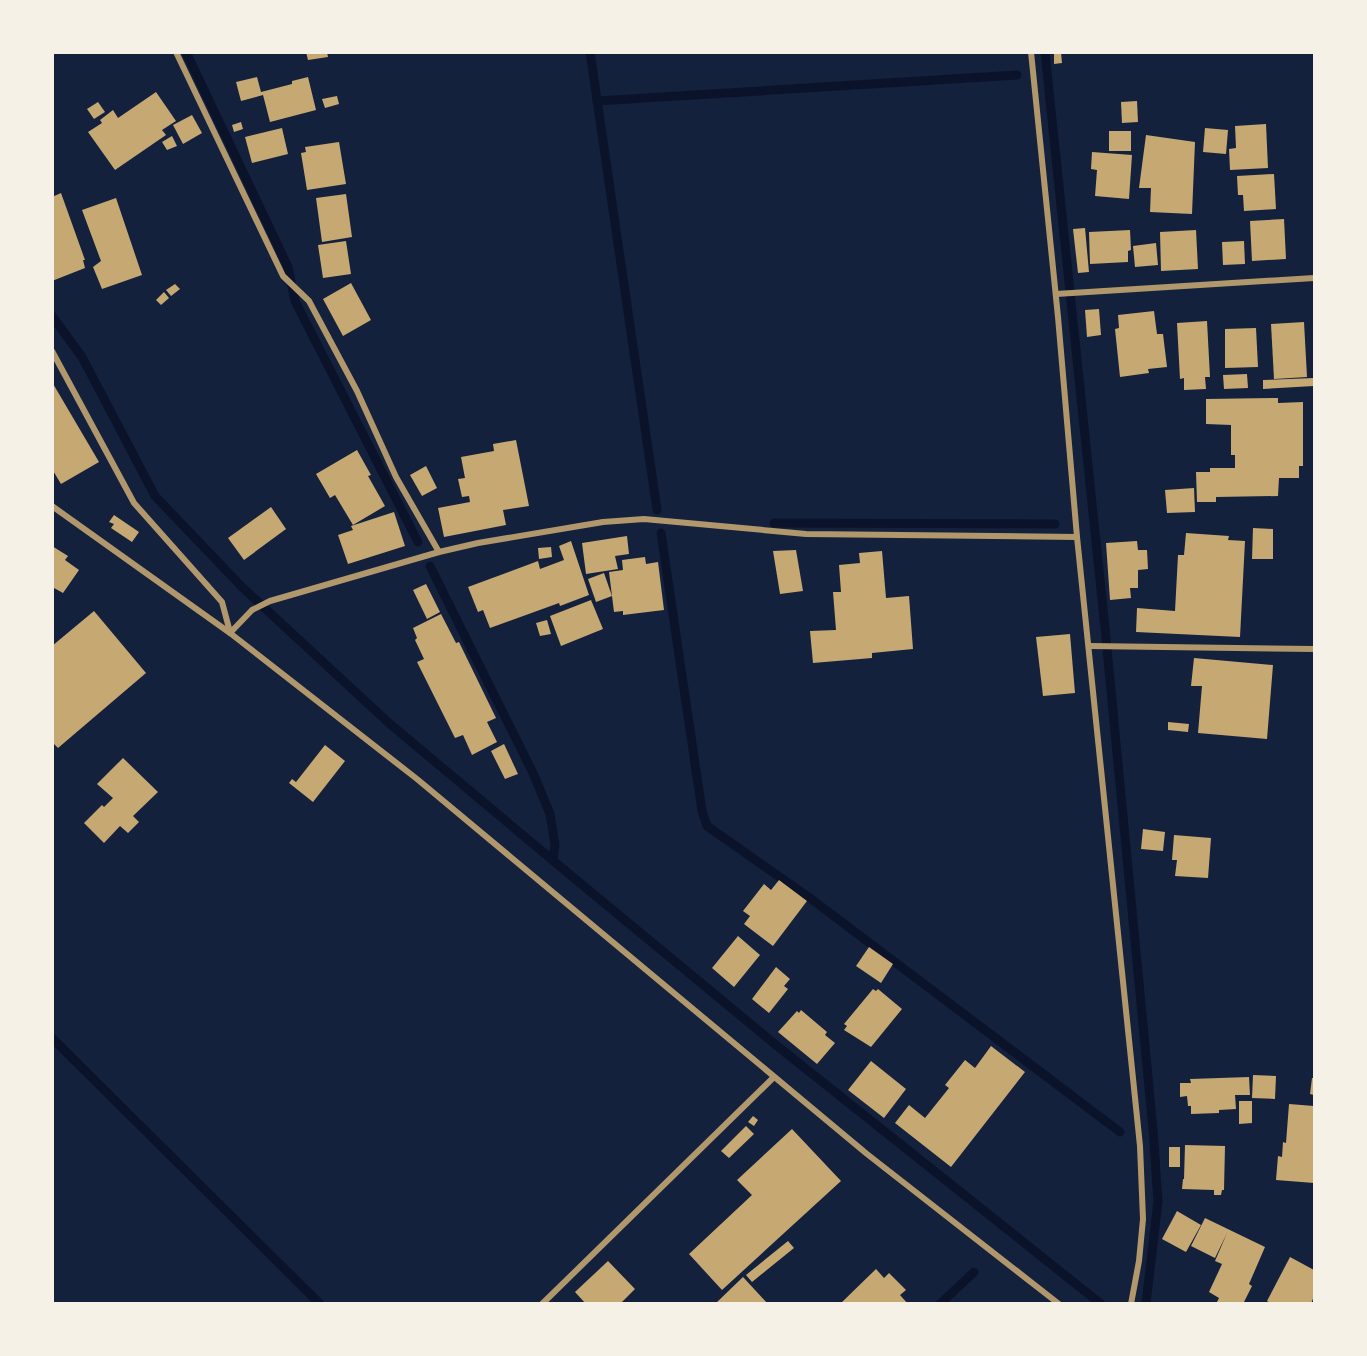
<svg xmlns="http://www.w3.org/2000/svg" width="1367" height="1356" viewBox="0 0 1367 1356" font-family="Rubik,sans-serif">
<rect width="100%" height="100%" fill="#14213d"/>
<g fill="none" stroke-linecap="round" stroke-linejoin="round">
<g stroke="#0b132b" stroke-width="9">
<polyline points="186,52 288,267 295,301 418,542"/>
<polyline points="590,52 657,510"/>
<polyline points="1045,52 1105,628 1153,1129 1158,1201 1146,1304"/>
<polyline points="597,101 1017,75"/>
<polyline points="52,316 82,357 155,496 243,588 390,724 574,878 776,1045 1101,1304"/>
<polyline points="774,523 1055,524"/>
<polyline points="661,533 702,811 707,826 814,901 1120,1132"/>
<polyline points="430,566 533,773 550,814 555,845 553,860"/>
<polyline points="52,1038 320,1304"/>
<polyline points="940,1304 974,1272"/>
</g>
</g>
<g fill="#c6a872">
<polygon points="306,52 327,52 328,57 308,60"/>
<polygon points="1054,52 1061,52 1062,63 1054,64"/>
<polygon points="257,77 261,92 292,84 292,81 308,77 316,110 270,122 263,95 241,101 236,82"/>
<polygon points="156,92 176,121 162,130 166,135 115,170 88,132 102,123 100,120 113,110 118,118"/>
<polygon points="337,96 339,104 325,108 322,99"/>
<polygon points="1137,101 1138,122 1122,123 1121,102"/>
<polygon points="98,102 105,112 94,119 87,109"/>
<polygon points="192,115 202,133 183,144 173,125"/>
<polygon points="241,122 243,129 234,132 232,125"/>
<polygon points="1266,124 1268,168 1230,170 1229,149 1236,148 1235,126"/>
<polygon points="282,128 288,154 252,163 245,137"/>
<polygon points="1205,128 1228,130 1226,154 1203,152"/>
<rect x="1109" y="131" width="22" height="20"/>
<polygon points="1146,135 1195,142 1192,214 1150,212 1151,188 1139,188"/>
<polygon points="172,136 177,146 167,150 162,142"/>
<polygon points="339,142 346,184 307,190 301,153 306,152 305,147"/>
<polygon points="1092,152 1132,155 1129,199 1095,196 1097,170 1091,169"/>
<polygon points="1274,174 1276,209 1244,211 1243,195 1238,195 1237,176"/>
<polygon points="61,193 85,260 83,260 85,268 52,281 52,197"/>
<polygon points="346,194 352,237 322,242 316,198"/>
<polygon points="116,198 142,275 102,289 93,267 101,261 82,210"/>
<polygon points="1284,219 1286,259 1252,261 1250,221"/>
<polygon points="1085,228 1089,272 1078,273 1073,229"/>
<polygon points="1130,230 1131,250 1128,251 1128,262 1090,264 1089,232"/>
<polygon points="1196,230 1198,269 1161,271 1160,232"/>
<polygon points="346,241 351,274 323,278 318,245"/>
<polygon points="1244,241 1245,264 1223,265 1222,242"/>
<polygon points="1156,243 1158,265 1135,267 1133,246"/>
<polygon points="351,283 371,320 343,336 323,299"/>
<polygon points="175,284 180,289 171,296 166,290"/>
<polygon points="164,292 169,298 161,305 156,300"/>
<polygon points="1099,309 1101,335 1087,337 1085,310"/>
<polygon points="1154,311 1157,334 1163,334 1167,367 1148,369 1149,373 1120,377 1115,329 1119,328 1118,315"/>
<polygon points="1207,321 1210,377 1205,377 1206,389 1184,390 1184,378 1180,379 1177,323"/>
<polygon points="1304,322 1307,377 1274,379 1271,324"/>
<polygon points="1256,328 1258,367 1225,368 1225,329"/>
<polygon points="1247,374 1248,388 1224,389 1223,375"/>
<polygon points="1314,378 1314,386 1263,389 1263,380"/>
<polygon points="52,382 99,462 61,484 52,469"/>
<polygon points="1278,398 1278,403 1303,402 1303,466 1299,466 1299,478 1279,478 1278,496 1216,497 1216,502 1197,502 1196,472 1210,472 1210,468 1235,468 1235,455 1231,455 1231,425 1206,424 1206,399"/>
<polygon points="516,440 529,506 503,510 506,525 444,537 438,508 470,502 469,496 462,497 458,479 465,478 461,457 494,451 493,444"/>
<polygon points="357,450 371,475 368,476 385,506 353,525 335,495 330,498 316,474"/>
<polygon points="426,466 437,488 422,496 410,475"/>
<polygon points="1194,488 1195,512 1167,513 1165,490"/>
<polygon points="271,507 286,529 244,560 228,538"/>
<polygon points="394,512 405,546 348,564 338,535 353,530 351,526"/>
<polygon points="114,515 139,532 132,542 111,528 114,524 109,522"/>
<polygon points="1253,528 1273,529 1273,559 1252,559"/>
<polygon points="1186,533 1229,536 1228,540 1245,541 1240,637 1136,632 1137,608 1175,611 1178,555 1184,555"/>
<polygon points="627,536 629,554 615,556 618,569 586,574 582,543"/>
<polygon points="571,541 589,595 560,606 559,603 490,628 483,610 478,612 468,587 538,561 540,569 564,560 559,546"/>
<polygon points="1137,541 1138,550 1147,550 1148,569 1138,570 1138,588 1130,588 1131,598 1110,600 1106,543"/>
<polygon points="52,546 68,556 65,560 79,570 63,593 54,588 52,590"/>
<polygon points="551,547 552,557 539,559 538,548"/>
<polygon points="796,550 803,591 780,594 773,551"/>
<polygon points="882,551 886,598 909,596 913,649 872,653 872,658 813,663 810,631 836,630 833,592 841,592 839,565 860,563 859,553"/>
<polygon points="645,557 646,564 658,562 664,610 623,615 623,611 614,612 609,572 623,570 622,560"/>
<polygon points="604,573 612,596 596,602 588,579"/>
<polygon points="426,584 440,612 427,619 413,590"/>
<polygon points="591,600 603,629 561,646 550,616"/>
<polygon points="94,611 146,673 58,748 52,742 52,646"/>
<polygon points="441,614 456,643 459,642 496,718 487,722 497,742 472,755 463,735 455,738 417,662 424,659 415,640 417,638 413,628"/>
<polygon points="547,620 551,634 540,636 536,623"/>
<polygon points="1070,634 1075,693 1043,696 1036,637"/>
<polygon points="1194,658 1273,665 1267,739 1198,733 1202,686 1191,686"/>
<polygon points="1168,722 1189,724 1188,732 1168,730"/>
<polygon points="504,744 518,774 505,779 491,751"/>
<polygon points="325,745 345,761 313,802 289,783 292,779 296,782"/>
<polygon points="123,758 158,792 133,816 139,822 128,833 120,826 104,843 84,823 102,805 104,807 113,798 97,784"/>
<polygon points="1143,829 1165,832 1163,851 1141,849"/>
<polygon points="1174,835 1211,838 1208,878 1175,876 1177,860 1172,860"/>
<polygon points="779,880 807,901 773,946 744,924 750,916 743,911 764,884 771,890"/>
<polygon points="738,936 760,955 734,987 712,968"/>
<polygon points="869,947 893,964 881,983 856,966"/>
<polygon points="776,967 790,979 784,986 788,989 769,1013 752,999"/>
<polygon points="873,989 876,991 878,989 902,1009 871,1047 844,1030 847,1026 844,1024"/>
<polygon points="801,1010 827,1032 825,1035 835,1043 817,1064 778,1032 797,1011 799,1013"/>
<polygon points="991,1046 1025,1072 951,1167 895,1123 909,1105 925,1118 949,1088 945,1085 965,1060 975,1068"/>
<polygon points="871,1061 906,1089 884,1118 848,1090"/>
<polygon points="1253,1075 1276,1076 1275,1099 1252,1098"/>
<polygon points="1249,1077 1250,1095 1235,1095 1236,1109 1219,1110 1219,1113 1191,1114 1191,1106 1188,1106 1187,1096 1180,1097 1180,1083 1191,1083 1190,1079"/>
<polygon points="1312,1078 1314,1078 1314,1095 1310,1094"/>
<polygon points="1239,1101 1252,1101 1252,1123 1239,1124"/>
<polygon points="1289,1104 1314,1106 1314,1183 1276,1180 1278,1156 1282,1157 1283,1142 1286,1143"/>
<polygon points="753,1116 758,1120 754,1126 748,1122"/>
<polygon points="746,1126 754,1134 729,1158 721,1151"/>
<polygon points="792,1129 841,1181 722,1290 689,1254 752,1195 737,1180"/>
<polygon points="1185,1145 1225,1146 1224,1190 1222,1190 1221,1195 1214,1195 1214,1190 1182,1189 1183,1179 1184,1179"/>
<rect x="1169" y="1147" width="11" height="20"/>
<polygon points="1177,1211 1201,1225 1186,1252 1162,1239"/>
<polygon points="1205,1218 1265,1247 1249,1284 1252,1286 1243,1304 1216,1304 1219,1298 1209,1292 1222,1264 1215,1261 1227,1233 1215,1258 1191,1246"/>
<polygon points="788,1241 794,1248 752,1282 746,1275"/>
<polygon points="1290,1257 1314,1270 1314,1296 1311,1304 1272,1304 1267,1301"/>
<polygon points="608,1261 635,1289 620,1304 586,1304 575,1292"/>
<polygon points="876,1269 884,1278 889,1273 906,1290 900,1295 908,1304 840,1304"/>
<polygon points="743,1277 768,1304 715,1304"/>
</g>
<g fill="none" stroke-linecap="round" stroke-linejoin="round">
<g stroke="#b1986c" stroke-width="6">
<polyline points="176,52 283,276 309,301 357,391 396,477 439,552"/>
<polyline points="1031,52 1058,317 1077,537 1140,1146 1143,1219 1139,1261 1131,1304"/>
<polyline points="1056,294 1314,278"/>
<polyline points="52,351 134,503 222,602 230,632"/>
<polyline points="52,506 230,633 417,779 867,1154 1059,1304"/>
<polyline points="230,633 252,610 270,601 439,552 478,543 603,522 644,519 806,534 1077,537"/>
<polyline points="1090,646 1314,649"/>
<polyline points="542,1304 774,1077"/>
</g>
</g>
<rect width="1367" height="1356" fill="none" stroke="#f6f1e7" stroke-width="108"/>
</svg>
